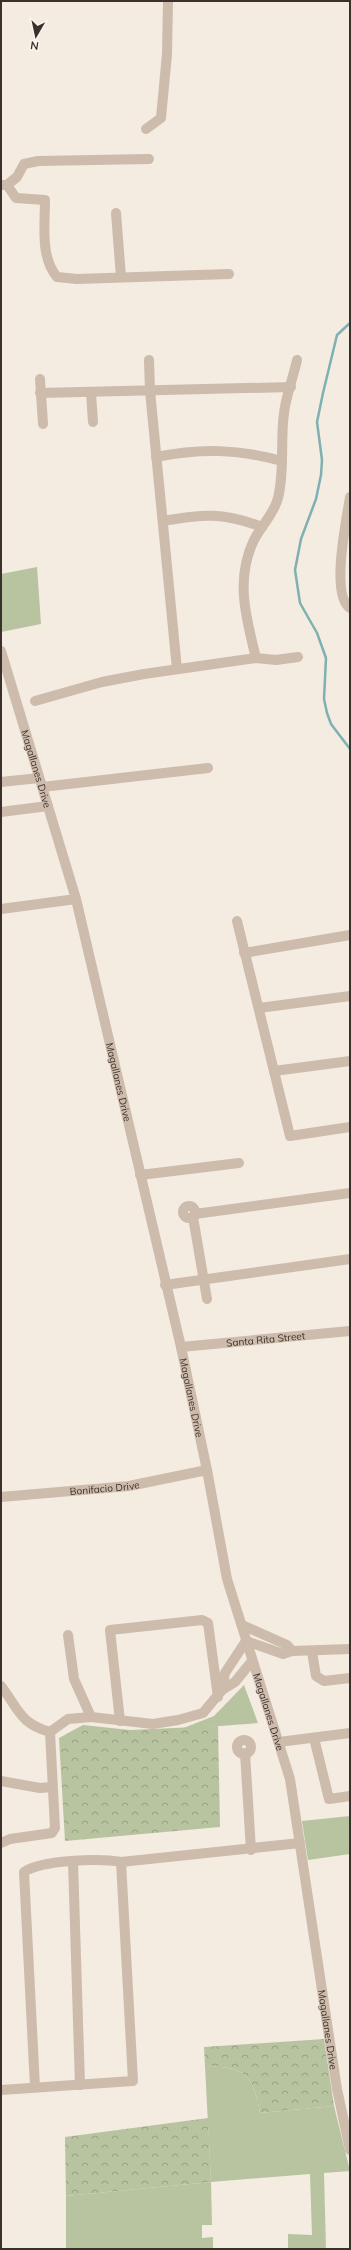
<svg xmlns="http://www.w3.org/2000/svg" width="351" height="2250" viewBox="0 0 351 2250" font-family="Mulish,sans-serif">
<defs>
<pattern id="forest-crowns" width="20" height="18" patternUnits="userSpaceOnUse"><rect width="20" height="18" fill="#b8c4a0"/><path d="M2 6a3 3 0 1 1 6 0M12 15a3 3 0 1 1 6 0" fill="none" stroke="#97a083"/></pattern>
</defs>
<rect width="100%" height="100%" fill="#f4ebe1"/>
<g fill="#b8c4a0">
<polygon points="37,567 41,624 1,632 1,574"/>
<polygon points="244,1685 258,1723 181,1729 214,1716"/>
<polygon points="350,1816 350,1854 308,1860 302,1821"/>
<path d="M205,2066C244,2067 253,2073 260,2113L334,2106L350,2171L324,2173L326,2249H288V2234L312,2235L310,2174L211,2182L212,2225H202V2238L213,2237V2249H66V2196L211,2182Z"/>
</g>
<g fill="url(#forest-crowns)">
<polygon points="83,1725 130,1730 218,1726 220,1827 65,1841 59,1738"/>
<path d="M324,2039L334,2106L260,2113C253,2073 244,2067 205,2066L204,2047Z"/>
<polygon points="208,2118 211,2182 66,2196 65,2137"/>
</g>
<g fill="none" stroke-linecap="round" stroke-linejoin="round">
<polyline stroke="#7fb0b2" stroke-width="2.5" points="350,323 337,335 323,393 317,422 322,460 321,475 316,499 301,539 295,570 300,603 317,633 326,658 324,699 327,713 331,724 350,749"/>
<g stroke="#cdbbac" stroke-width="10">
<polyline points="146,129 161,118 167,54 168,1"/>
<path d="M1,185H7L16,198L45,200C45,224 40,257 57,277L77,279L229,274"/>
<polyline points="7,185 17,177 24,164 38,161 149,159"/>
<polyline points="116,213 121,277"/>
<polyline points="149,360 150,391 177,669"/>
<polyline points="40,379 43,424"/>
<polyline points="40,393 291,387"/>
<polyline points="91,393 93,422"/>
<path d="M156,457C202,448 237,449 282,461"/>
<path d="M350,497C347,518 330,595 350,608"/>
<path d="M163,521C203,514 223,512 262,527"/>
<path id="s1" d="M1,651L76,899L181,1347L207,1470L227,1579L290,1779L337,2089L350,2150"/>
<path d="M256,658C246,618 235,579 254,540C261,526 274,514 278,498C285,470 280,441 284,413C286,396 293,378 297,360"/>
<polyline points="35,701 102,682 144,674 256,658 276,660 298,657"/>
<polyline points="1,782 39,778"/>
<polyline points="42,787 208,768"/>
<polyline points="1,812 48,806"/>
<polyline points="1,909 76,899"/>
<polyline points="237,921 290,1136 350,1127"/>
<polyline points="244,953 350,935"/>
<polyline points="259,1008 350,996"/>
<polyline points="274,1071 350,1061"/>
<polyline points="140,1175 239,1163"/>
<circle cx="189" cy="1212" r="6"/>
<polyline points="195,1214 350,1193"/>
<polyline points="193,1217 207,1299"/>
<polyline points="165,1285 350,1259"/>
<path id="s2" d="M181,1347L350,1331"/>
<path id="s3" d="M1,1497L129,1486L207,1470"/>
<polyline points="242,1625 287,1645 292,1651"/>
<polyline points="68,1635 74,1679 91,1717"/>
<polyline points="312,1652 316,1676 324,1681 350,1678"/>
<path d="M1,1686C18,1708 20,1724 50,1732"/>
<polyline points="222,1690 235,1682 252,1661"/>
<polyline points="120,1721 110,1630 202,1620 208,1623 218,1697"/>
<polyline points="314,1738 329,1799 350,1796"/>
<circle cx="244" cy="1747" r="7"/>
<polyline points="279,1742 350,1733"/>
<polyline points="245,1753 251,1850"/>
<polyline points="1,1781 40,1788 52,1787"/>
<polyline points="1,1843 10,1839 52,1833 55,1828 50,1732 68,1719 91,1717 153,1724 178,1720 203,1713 222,1690 225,1673 246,1641 283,1654 292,1651 350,1649"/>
<polyline points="73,1862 80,2085"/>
<path d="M35,2087L24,1872C41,1860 100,1858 121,1862L300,1843"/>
<polyline points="1,2090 133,2081 121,1862"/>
</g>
</g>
<g text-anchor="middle" stroke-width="3" stroke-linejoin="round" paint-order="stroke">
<g font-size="10" fill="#3b302b" stroke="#fbf5ee">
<text dy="4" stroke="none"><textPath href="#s1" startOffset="123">Magallanes Drive</textPath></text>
<text dy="4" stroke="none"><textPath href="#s1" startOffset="447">Magallanes Drive</textPath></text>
<text dy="4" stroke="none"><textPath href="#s2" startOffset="85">Santa Rita Street</textPath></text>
<text dy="4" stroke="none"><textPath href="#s1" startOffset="771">Magallanes Drive</textPath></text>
<text dy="4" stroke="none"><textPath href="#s3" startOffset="104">Bonifacio Drive</textPath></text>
<text dy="4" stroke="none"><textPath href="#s1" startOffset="1095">Magallanes Drive</textPath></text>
<text dy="4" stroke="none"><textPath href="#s1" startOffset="1419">Magallanes Drive</textPath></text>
</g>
</g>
<rect width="351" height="2250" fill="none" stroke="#3b302b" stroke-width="4"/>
<g transform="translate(36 36) rotate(189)" stroke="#fbf5ee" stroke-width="3" paint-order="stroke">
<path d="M0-3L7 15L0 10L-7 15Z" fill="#3b302b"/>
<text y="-6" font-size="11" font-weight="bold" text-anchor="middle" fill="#3b302b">N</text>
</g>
</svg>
